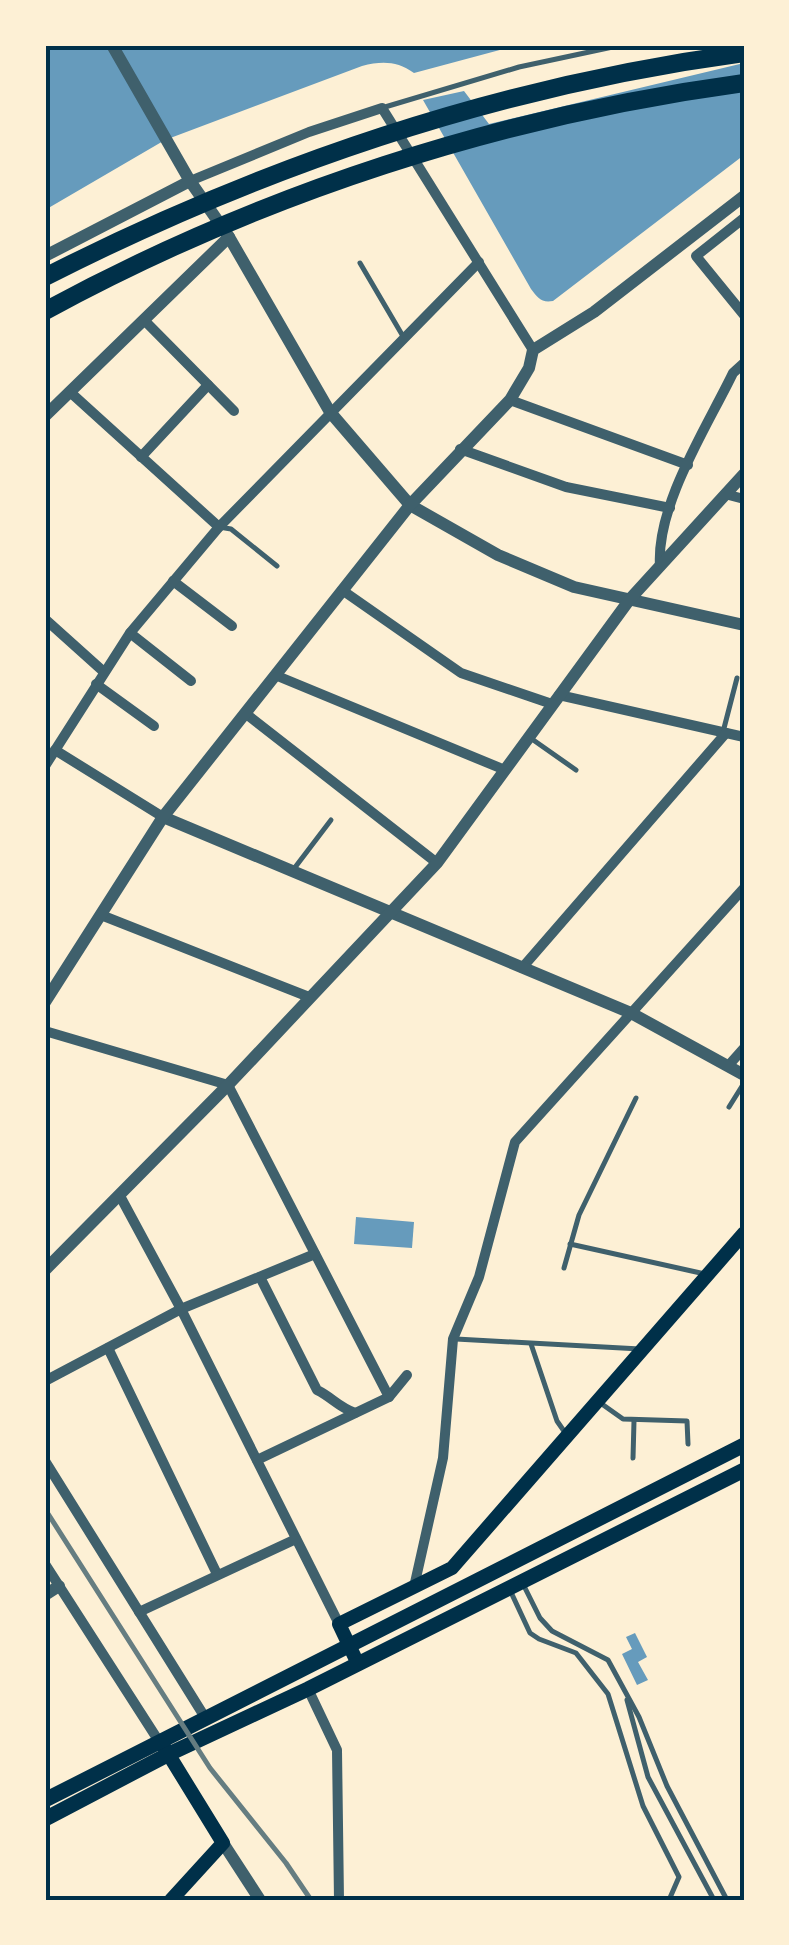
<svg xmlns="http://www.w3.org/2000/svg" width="789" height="1945" viewBox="0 0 789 1945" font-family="Poppins,sans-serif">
<rect width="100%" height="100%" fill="#fdf0d5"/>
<g fill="#669bbc">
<path d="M45,45H518L414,73C397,61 382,61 362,66L165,140L45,210Z"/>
<path d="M744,63V155L553,301C541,303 538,298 531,289L423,100L464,91L489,124Z"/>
<polygon points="356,1217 414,1222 412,1248 354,1244"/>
<polygon points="635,1633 647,1657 638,1662 648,1680 637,1685 622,1654 632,1649 626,1637"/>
</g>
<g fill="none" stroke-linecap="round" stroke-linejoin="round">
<g stroke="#3f606c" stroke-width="5">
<polyline points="385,107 519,67 622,45"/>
<polyline points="360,263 404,338"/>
<polyline points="219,527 231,529 277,566"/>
<polyline points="723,732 737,678"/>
<polyline points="529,737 576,770"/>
<polyline points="293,870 331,820"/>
<polyline points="729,1107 744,1083"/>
<polyline points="570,1244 705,1274"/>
<polyline points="564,1268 579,1215 636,1098"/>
<polyline points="456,1339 640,1349"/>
<polyline points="531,1344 557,1421 566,1434"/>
<polyline points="599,1402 623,1419 687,1421 688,1444"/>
<polyline points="633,1458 634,1421"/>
<polyline points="523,1584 540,1618 552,1631 608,1660 639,1717 667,1786 727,1900"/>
<polyline points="510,1590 530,1633 539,1639 576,1653 608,1694 643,1806 679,1877 669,1900"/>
<polyline points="627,1700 648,1777 714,1900"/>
</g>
<g stroke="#3f606c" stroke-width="10">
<polyline points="190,181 309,132 382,108 533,350"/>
<polyline points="744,218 696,256 744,315"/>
<polyline points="144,320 234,411"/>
<polyline points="70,392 219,527"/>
<polyline points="510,400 688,465"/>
<polyline points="460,449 566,487 670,508"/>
<polyline points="141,457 208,385"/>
<polyline points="725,494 744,499"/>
<path d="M660,566C656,505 707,427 733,373L744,363"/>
<polyline points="173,581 232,626"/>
<polyline points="342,590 461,673 552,704"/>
<polyline points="45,619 104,672"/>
<polyline points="130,633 191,681"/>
<polyline points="275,675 505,770"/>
<polyline points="96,684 154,726"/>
<polyline points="559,695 744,737"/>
<polyline points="245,713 437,863"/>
<polyline points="55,750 163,817"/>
<polyline points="45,766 130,633 219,527 479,262"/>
<polyline points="101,915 309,997"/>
<polyline points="522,968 726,733"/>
<polyline points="45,1031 228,1085 389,1397"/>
<polyline points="728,1066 744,1048"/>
<polyline points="120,1196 181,1309 339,1624"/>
<path d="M260,1277L317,1390C333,1398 337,1406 355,1413"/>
<polyline points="108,1348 217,1574"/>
<polyline points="45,1381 181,1309 315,1254"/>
<polyline points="257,1460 389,1397 407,1375"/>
<polyline points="45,1461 206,1719"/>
<polyline points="45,1564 160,1743"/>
<polyline points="414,1587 443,1458 453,1339 479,1277 515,1142 744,888"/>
<polyline points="139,1612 296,1539"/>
<polyline points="308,1689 337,1750 339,1900"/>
</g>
<g stroke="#3f606c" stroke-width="12">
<polyline points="112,45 190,181 229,237 330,412 410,505 498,555 574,587 744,625"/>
<polyline points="45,256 190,181"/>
<polyline points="45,416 229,237"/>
<polyline points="163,817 631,1013 744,1075"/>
<polyline points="45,1002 163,817 410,505 510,400 529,368 533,350 594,312 744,196"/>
<polyline points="45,1270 228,1085 437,863 630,599 744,474"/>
<polyline points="45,1595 59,1586"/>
<polyline points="223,1843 260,1900"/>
</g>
<g stroke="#003049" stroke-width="14">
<polyline points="358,1664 339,1624 452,1568 744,1233"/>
<polyline points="164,1747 223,1843 171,1900"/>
</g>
<g stroke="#003049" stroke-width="15">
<polyline points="45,1800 744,1445"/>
<polyline points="45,1819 169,1754 308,1689 744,1470"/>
</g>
<g stroke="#003049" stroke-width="18">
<path d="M45,277C265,165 498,86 744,53"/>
<path d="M45,311C262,193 500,116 744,83"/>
</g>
<polyline stroke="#657d81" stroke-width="5" points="45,1509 210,1768 286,1863 311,1900"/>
</g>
<rect width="789" height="1945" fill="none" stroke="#fdf0d5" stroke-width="95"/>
<rect x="48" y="48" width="694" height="1850" fill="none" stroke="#003049" stroke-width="4"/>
</svg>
